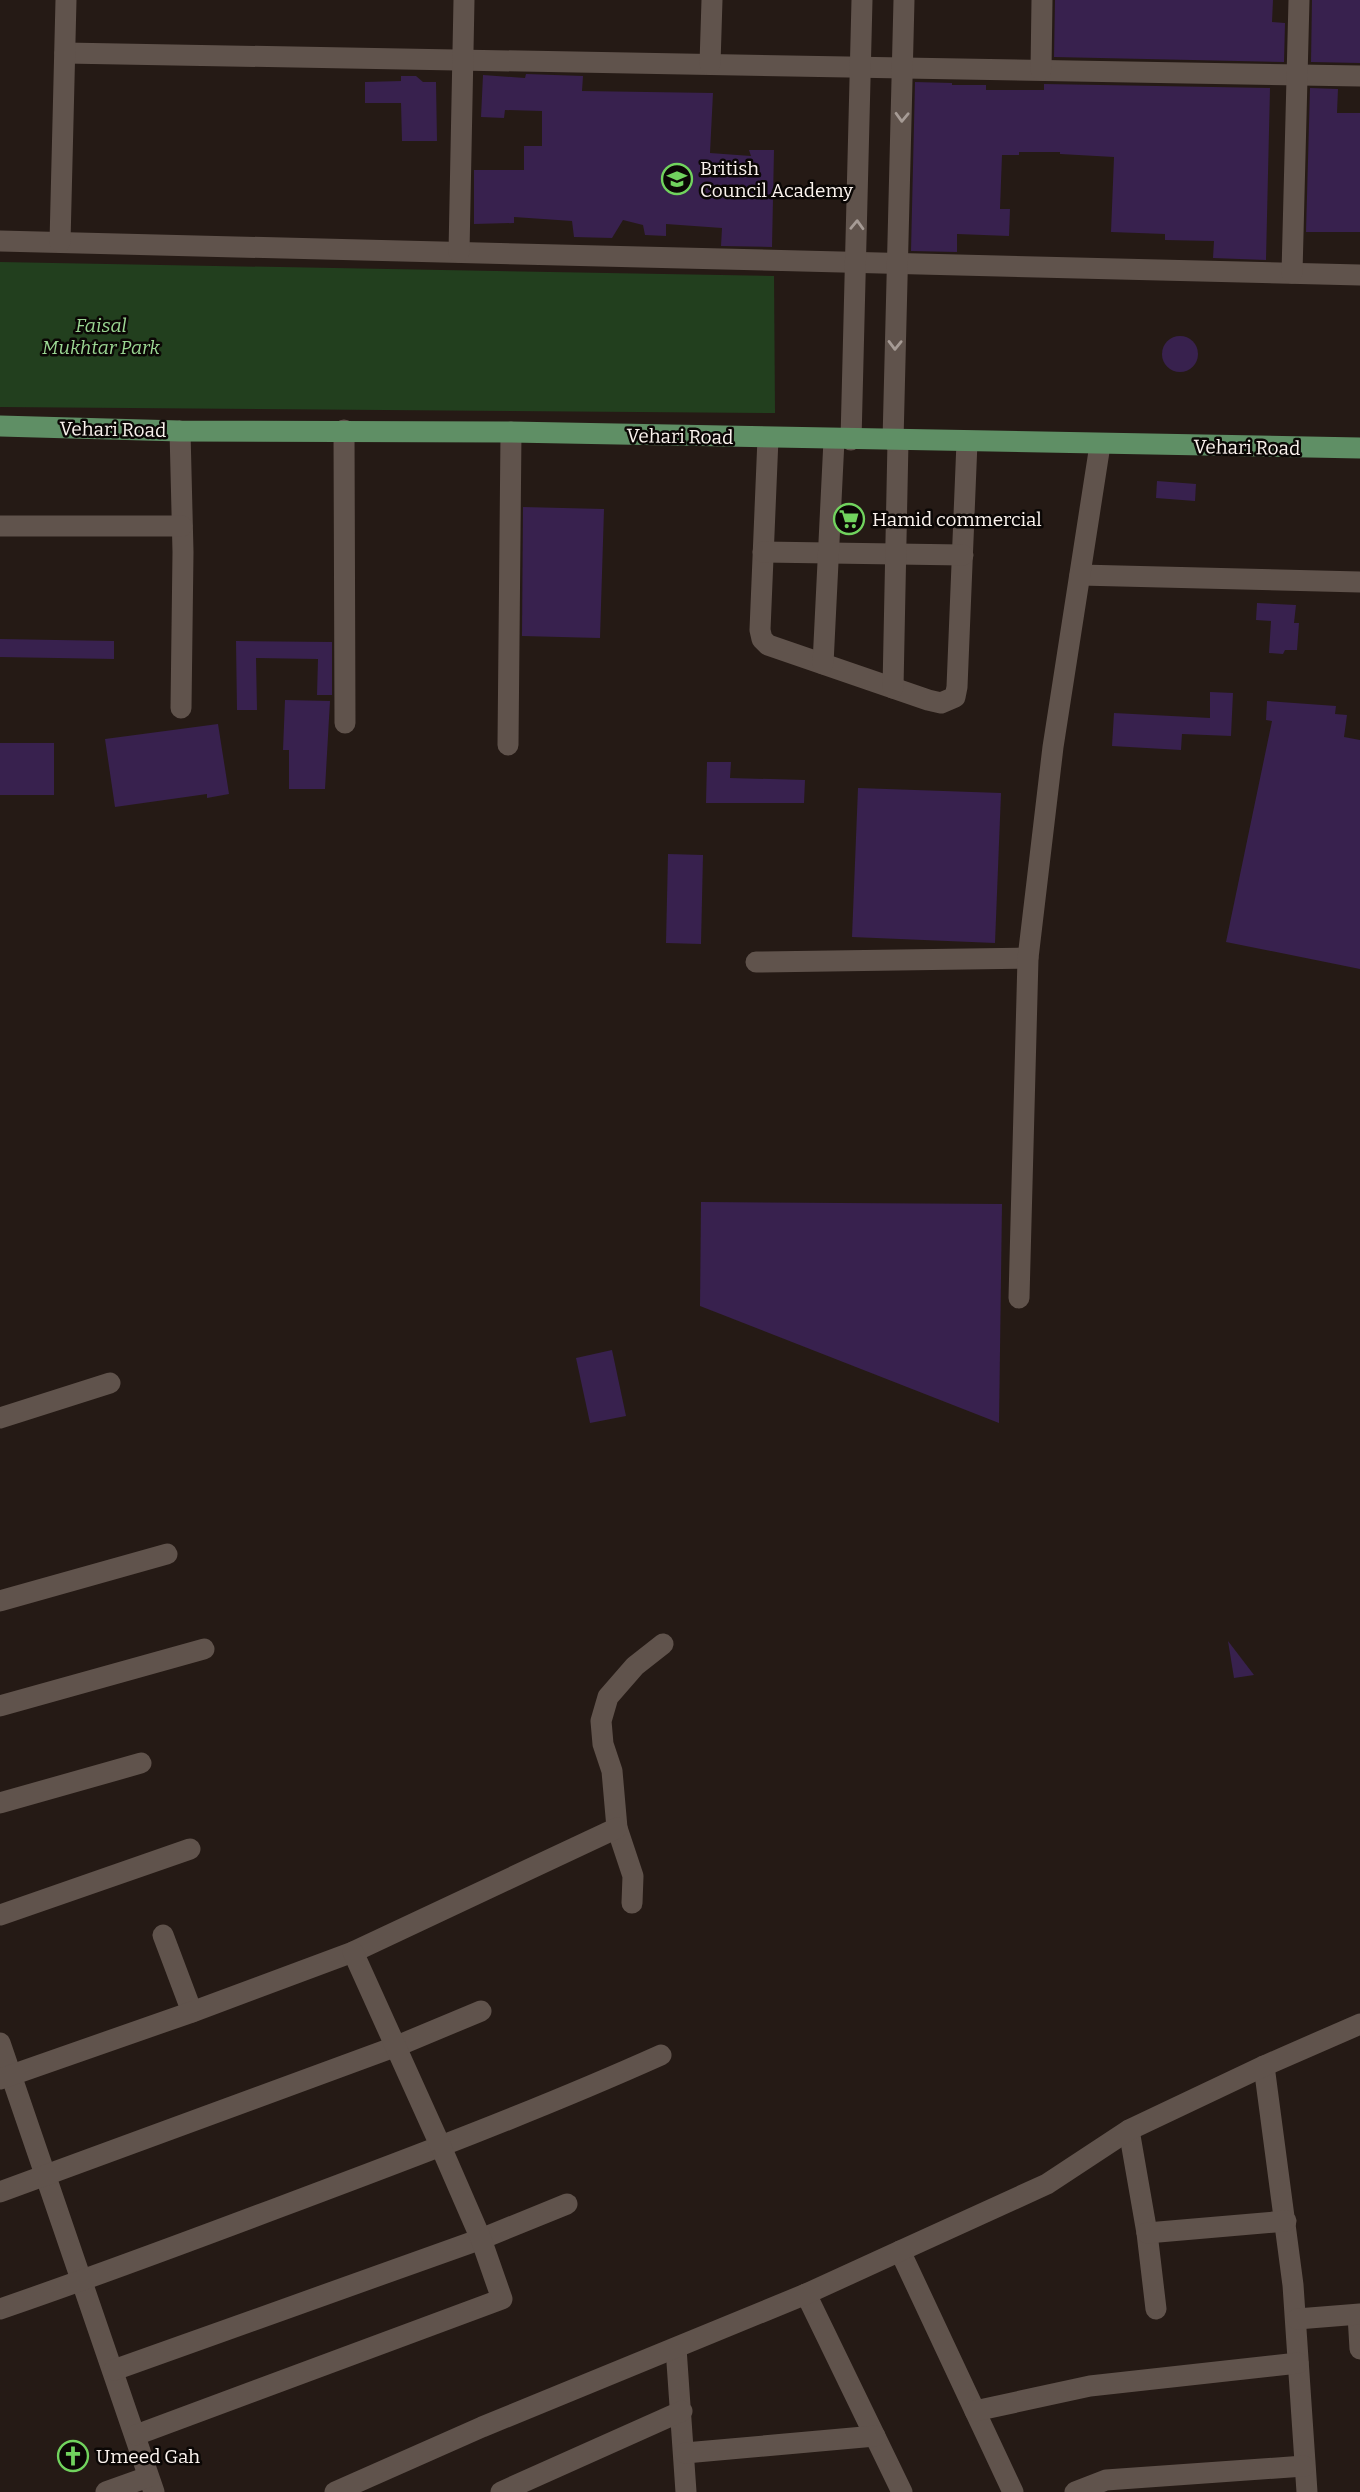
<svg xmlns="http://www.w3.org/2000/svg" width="1360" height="2492" viewBox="0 0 1360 2492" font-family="Bitter,serif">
<rect width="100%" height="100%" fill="#251a15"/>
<polygon fill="#223f1e" points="0,262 774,276 775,413 0,407"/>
<g fill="#38214e">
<polygon points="1055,0 1273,0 1272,22 1285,23 1284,62 1054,57"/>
<polygon points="1312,0 1360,0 1360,63 1311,62"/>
<polygon points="526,74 583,76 582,91 713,93 710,153 751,156 749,150 774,150 772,247 721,246 722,228 666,224 666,236 645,235 643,225 623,220 612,238 574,237 572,221 514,217 514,223 474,224 474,170 524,170 524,146 542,146 542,111 505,110 504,118 481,117 483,75 525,78"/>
<polygon points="401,76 416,76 423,82 436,82 437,141 402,141 401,103 365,103 365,82 401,81"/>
<polygon points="915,82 952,83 952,85 986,85 986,90 1044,90 1044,84 1270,88 1266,260 1213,258 1214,241 1165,240 1165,234 1111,232 1114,157 1060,154 1060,152 1019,152 1019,155 1002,155 1000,209 1010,209 1009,236 957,234 957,252 911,251"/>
<polygon points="1310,88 1338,89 1337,113 1360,113 1360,232 1306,232"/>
<circle cx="1180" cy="354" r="18"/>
<polygon points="1157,481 1196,484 1195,501 1156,498"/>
<polygon points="523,507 604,509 600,638 522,636"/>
<polygon points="1257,603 1296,605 1294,623 1299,623 1297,650 1285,650 1283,654 1269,653 1271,621 1256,620"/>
<polygon points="0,639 114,641 114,659 0,657"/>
<polygon points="236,641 332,642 332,695 317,695 318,659 256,658 257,710 237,710"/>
<polygon points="1210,692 1233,693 1231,736 1182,734 1181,750 1112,746 1114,713 1210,718"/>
<polygon points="285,700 330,701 325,789 289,789 289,750 283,750"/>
<polygon points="1267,701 1336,706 1335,714 1347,715 1344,737 1360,740 1360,969 1226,942 1272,721 1266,720"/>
<polygon points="218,724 229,794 207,798 207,794 115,807 105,739"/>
<rect x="0" y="743" width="54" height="52"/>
<polygon points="707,762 731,762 730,778 805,780 804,803 706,803"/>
<polygon points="858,788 1001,793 995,943 852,937"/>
<polygon points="668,854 703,855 701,944 666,943"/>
<polygon points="701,1202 1002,1204 999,1423 700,1306"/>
<polygon points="612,1350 626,1416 590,1423 576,1358"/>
<polygon points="1228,1641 1254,1675 1234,1678"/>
</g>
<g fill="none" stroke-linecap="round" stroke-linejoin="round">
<g stroke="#60534c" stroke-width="21">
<polyline points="65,53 1360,76"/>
<polyline points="710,64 712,0"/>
<polyline points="1041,70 1042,0"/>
<polyline points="0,241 1360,275"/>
<polyline points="60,242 66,0"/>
<polyline points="459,252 464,0"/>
<polyline points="1292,273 1299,0"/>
<polyline points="344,430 345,723"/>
<polyline points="180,431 183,552 181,708"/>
<polyline points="768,438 760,630 762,639 768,645 928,700 941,703 955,697 957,687 967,442"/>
<polyline points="0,526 182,526"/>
<polyline points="763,552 963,555"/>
<polyline points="1080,575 1360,582"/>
<polyline points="823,664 834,440"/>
<polyline points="893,688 898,441"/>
<polyline points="508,745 511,432"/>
<polyline points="756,962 1028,958"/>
<polyline points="1019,1298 1028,958 1053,747 1100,445"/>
<polyline points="0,1418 110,1383"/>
<polyline points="0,1601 167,1554"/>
<polyline points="0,1706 204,1649"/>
<polyline points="0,1803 141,1763"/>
<polyline points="632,1903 633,1876 617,1828 612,1771 603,1744 601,1721 608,1697 635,1666 663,1644"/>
<polyline points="0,1915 190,1849"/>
<polyline points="163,1935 192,2012"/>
<polyline points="0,2043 154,2492"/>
<polyline points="1264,2066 1293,2285 1307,2492"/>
<polyline points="0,2079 192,2012 353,1952 617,1828"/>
<polyline points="1129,2130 1147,2233 1156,2309"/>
<polyline points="0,2192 397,2046 481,2011"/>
<polyline points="1147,2233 1286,2221"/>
<polyline points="900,2251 1013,2492"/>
<polyline points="806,2294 902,2492"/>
<path d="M0,2309C94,2277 187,2242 280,2207C408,2159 536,2111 661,2055"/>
<polyline points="1358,2315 1360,2349"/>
<polyline points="1297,2319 1360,2314"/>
<polyline points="676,2348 686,2492"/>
<polyline points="114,2370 481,2239 567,2204"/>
<polyline points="975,2411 1090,2386 1298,2363"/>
<polyline points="136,2435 502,2299 481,2239 441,2147 353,1952"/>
<polyline points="685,2453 875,2436"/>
<polyline points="106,2492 148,2477"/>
<polyline points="335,2492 482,2427 806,2294 900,2251 1047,2184 1129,2130 1264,2066 1360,2024"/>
<polyline points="501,2492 682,2411"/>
<polyline points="1075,2492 1106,2480 1304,2466"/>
</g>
<g stroke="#60534c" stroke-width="21">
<polyline points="851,440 862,0"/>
<polyline points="893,441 904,0"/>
</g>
<polyline stroke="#5f8f65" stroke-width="21" points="0,426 180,431 511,432 1360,448"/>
</g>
<defs><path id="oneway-chevron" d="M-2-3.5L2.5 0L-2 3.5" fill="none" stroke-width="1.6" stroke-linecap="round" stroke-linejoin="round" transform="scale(1.75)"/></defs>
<g stroke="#a69b95">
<use href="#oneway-chevron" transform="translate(902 117) rotate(92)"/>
<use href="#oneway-chevron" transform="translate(857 225) rotate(-88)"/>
<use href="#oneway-chevron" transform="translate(895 345) rotate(91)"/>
</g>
<defs>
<g id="school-ring" transform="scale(1.575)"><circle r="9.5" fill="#0b0705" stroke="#71d35e" stroke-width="1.5"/><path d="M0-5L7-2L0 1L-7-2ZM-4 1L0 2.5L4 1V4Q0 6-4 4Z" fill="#71d35e"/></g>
<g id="supermarket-ring" transform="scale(1.575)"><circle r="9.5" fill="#0b0705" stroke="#71d35e" stroke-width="1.5"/><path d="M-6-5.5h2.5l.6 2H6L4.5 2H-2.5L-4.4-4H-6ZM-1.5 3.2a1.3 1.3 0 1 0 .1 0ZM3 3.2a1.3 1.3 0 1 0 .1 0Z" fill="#71d35e"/></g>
<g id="church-ring" transform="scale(1.575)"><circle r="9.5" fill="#0b0705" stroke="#71d35e" stroke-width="1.5"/><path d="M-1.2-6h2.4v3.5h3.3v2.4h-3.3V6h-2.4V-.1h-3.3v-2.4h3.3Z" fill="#71d35e"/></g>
</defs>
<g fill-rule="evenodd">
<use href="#school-ring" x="677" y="179"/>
<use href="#supermarket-ring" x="849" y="519"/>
<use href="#church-ring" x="73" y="2456"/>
</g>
<g text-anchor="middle" stroke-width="5" stroke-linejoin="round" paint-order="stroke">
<g font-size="19" fill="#fbf3ee" stroke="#0b0705" text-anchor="start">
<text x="700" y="175">British<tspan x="700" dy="22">Council Academy</tspan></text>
<text x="872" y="526">Hamid commercial</text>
<text x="96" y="2463">Umeed Gah</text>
</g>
<g font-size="19" font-style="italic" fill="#9bd793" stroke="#0b0705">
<text x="101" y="332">Faisal<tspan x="101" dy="22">Mukhtar Park</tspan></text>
</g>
<g font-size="19" fill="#fbf3ee" stroke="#0b0705">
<text transform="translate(113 429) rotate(1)" y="7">Vehari Road</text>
<text transform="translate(680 436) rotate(1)" y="7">Vehari Road</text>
<text transform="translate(1247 447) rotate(1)" y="7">Vehari Road</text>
</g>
</g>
</svg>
